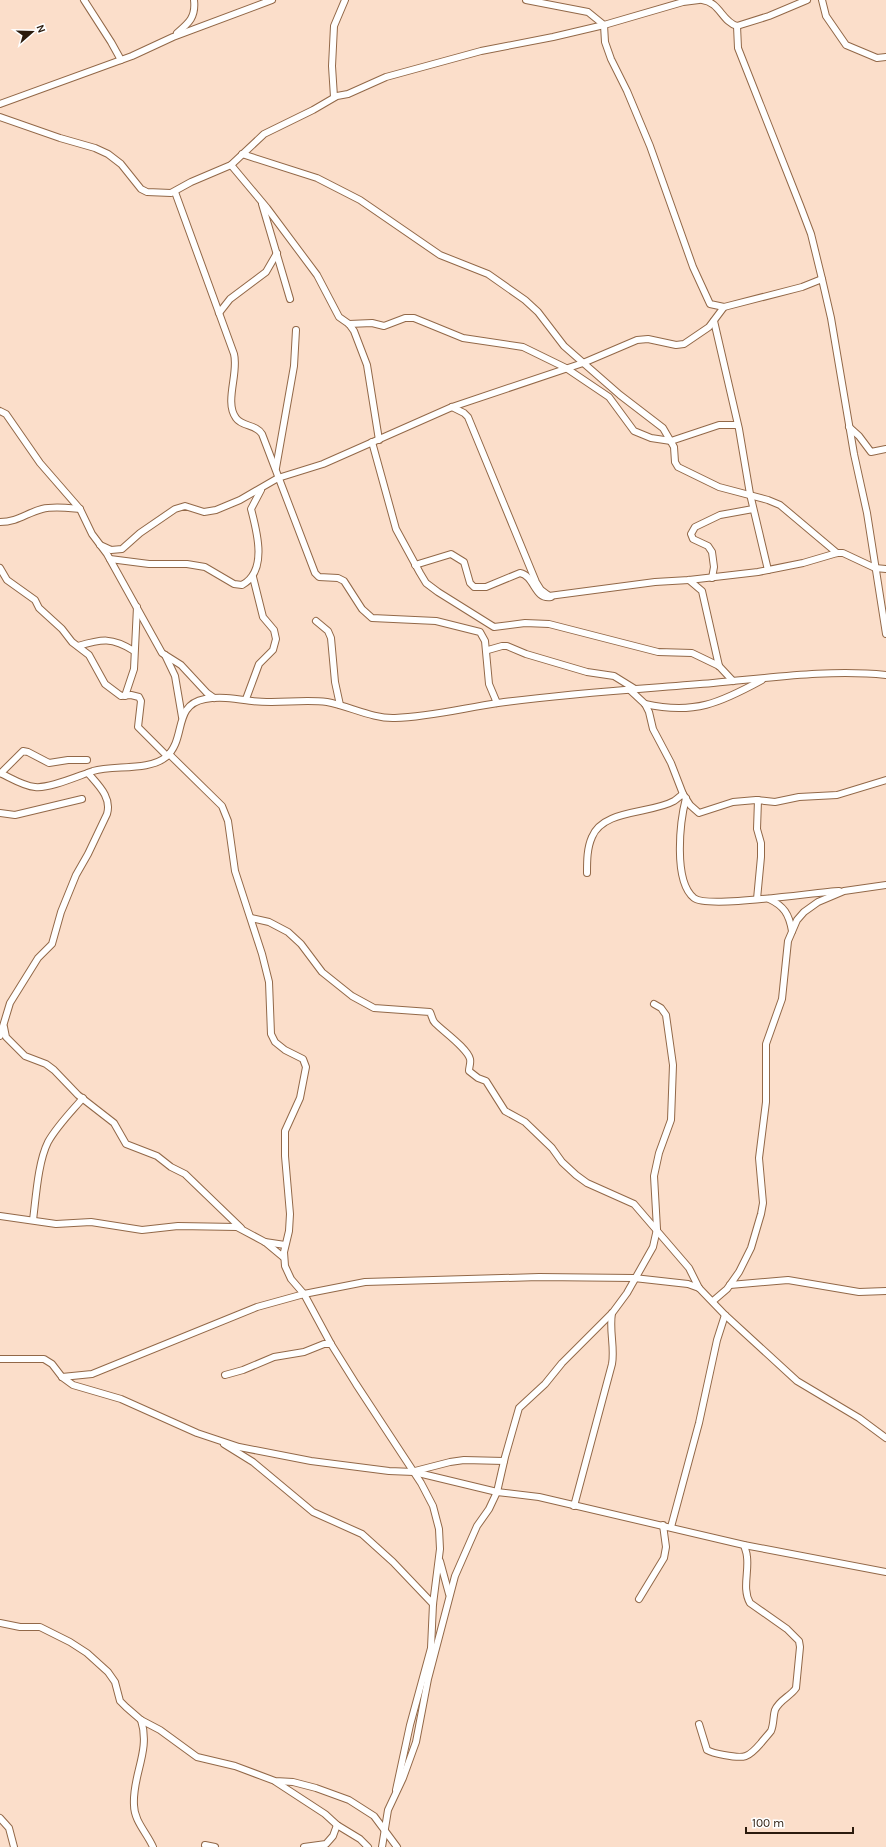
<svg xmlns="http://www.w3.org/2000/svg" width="886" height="1847" viewBox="0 0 886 1847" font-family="Karla,sans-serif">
<rect width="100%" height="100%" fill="#fbdeca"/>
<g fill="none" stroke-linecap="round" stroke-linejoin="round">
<g stroke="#926848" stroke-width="8">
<g id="street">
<polyline points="84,0 111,42 121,60"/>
<polyline points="526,0 588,12 604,25 605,42 611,59 627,91 650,146 693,267 710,304 724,307"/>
<path d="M702,0C720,2 722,22 737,26L769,16L807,0"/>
<polyline points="822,0 826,16 846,45 877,58 886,57"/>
<polyline points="737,26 738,48 800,205 811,234 822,279 831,318 854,454 867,513 886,634"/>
<path d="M177,33C189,23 196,17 194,0"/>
<polyline points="334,97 332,66 334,26 345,0"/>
<polyline points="0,104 132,56 173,37 272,0"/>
<polyline points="0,117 60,138 95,148 108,154 121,164 141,189 147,192 171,193 191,182 231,165 264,134 313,110 337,96 348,94 386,77 481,51 553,37 604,25 683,2 699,0"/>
<polyline points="242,154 317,178 360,200 440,255 488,274 525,300 538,312 564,346 620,395 663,428 674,447 675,462 678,467 719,487 768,500 780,505 837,553"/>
<polyline points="231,165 267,208 317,275 339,317 349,324 354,331 367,365 379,440"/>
<path d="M175,192L234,354C239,373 224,402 236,418C242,427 256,424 262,434L315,573L319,577L338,578L344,581L362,609L372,618L436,621L480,632L485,641L489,684L497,703"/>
<polyline points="262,204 290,299"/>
<polyline points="219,313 230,299 266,272 277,253"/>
<polyline points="714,321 739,429 750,494 768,570"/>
<polyline points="349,324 372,323 384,326 405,318 414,318 463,338 523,347 566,368 609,397 634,431 651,438 671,441 719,425 737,425"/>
<polyline points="452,407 464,413 468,417 536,582 541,590 549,596 655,582 689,580 758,572 803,563 837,553 843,553 875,568 886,569"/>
<polyline points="0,411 6,414 40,463 80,509 92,534 107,554 162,653 181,665 207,693 214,698"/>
<polyline points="849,427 859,436 871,452 886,449"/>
<polyline points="372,442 396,529 420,573 426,583 438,592 494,627 525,623 549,624 658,652 692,653 719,666 733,681"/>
<polyline points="276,468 294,366 296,330"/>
<path d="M0,522C18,522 26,513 42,509C54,506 68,508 80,509"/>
<polyline points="100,545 111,550 122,549 140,533 175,509 185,506 204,512 216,510 240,500 278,478 323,464 452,407 583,363 637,340 648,339 676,345 684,344 709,327 724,307 802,287 822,279"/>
<path d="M110,559L149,564H187L205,567L234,584L242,585C268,571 257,532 251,509L261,490"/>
<path d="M415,565L451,554L464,562L470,583L474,587H486L520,573C535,576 534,600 551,597"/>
<polyline points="0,568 7,580 35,600 39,608 62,629 72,642 89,655 105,684 121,696 131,695 139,697 141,701 138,727 167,756"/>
<polyline points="712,578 714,567 712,552 708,546 693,539 691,534 695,527 720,515 753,509"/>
<polyline points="689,580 702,591 719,666"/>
<polyline points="316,621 328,631 331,638 335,682 340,705"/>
<path d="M78,646C102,639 112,637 134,651"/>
<polyline points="488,650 502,646 507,646 526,654 587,672 614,676 635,689"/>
<polyline points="165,655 175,676 182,717"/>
<polyline points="630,690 645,704 649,712 653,729 671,763 683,794 690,805 699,813 733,802 756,800 775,802 799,797 837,795 886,780"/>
<polyline points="125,696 134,669 137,607"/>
<polyline points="246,699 259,664 273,650 276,639 274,630 263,617 253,577"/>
<path d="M645,704C694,715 720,703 762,680"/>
<polyline points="169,754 222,806 228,821 235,871 262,954 269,982 271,1034 275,1042 285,1050 303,1059 306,1067 300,1098 285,1131 285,1156 290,1214 289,1231 284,1252 285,1266 291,1279 304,1294 331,1344 356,1384 421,1483 433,1506 439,1529 440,1549 433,1604 431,1648 410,1725 396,1790"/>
<path d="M0,773C11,778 23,786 35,787C49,789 78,776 93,771C114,765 149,771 166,757C187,739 172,705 205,699C221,696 237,699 252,701C277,704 302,699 327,702C349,706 373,719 395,718C430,717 464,708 498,703C569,693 641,689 713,683C770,678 829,669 886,675"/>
<polyline points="1,773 23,751 28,752 49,763 68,760 87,760"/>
<path d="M686,798C680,821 673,881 694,898C707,909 816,892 839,891"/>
<polyline points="0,813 15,815 82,799"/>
<path d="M587,873C587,861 587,848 592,837C603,809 651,814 674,801C677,799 680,796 683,794"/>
<polyline points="757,899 761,857 761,843 757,829 758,800"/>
<path d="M769,899C784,906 789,914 792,931"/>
<path d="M251,918L269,922L288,932L301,944L322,972L352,996L374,1008L430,1012C432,1016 432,1020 435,1023C444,1032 467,1048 470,1059C471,1063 469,1067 469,1071L478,1078L486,1081L505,1111L525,1122L552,1148L562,1162L576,1175L587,1183L634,1204L689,1268L699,1288L725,1315L797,1381L859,1418L886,1438"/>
<polyline points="4,1027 6,1037 25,1056 46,1064 54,1070 78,1095 114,1123 126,1144 157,1156 171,1167 185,1174 241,1228"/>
<path d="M0,1036L10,1003L38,958L52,944L61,912L76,875L88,854L107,814C112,797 98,785 88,773"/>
<polyline points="0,1216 56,1224 91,1222 142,1230 178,1226 237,1227 265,1242 283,1257"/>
<path d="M33,1220C36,1197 38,1162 48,1142C57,1126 71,1112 83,1098"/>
<polyline points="265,1242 285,1245"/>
<polyline points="730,1285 788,1280 859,1292 886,1291"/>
<polyline points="713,1301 727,1289 739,1272 751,1248 761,1214 763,1203 759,1158 766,1102 766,1044 782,999 788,941 797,920 804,912 818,902 844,891 886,885"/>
<polyline points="0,1359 44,1359 52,1364 62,1377 73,1385 121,1399 197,1433 239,1447 311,1461 389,1471 414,1472 497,1492 539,1497 744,1545 886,1572"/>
<polyline points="225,1375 243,1370 274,1357 304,1352 324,1344 331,1344"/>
<polyline points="62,1377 92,1374 257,1307 304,1294 365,1282 539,1277 634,1278 688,1284 699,1288"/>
<polyline points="224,1444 253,1462 313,1512 362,1534 393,1562 433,1604"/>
<polyline points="415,1471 450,1462 464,1460 504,1461"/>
<path d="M574,1506L612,1364C615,1347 609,1331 612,1313"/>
<polyline points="671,1527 699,1423 717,1340 725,1315"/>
<polyline points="440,1561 449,1594"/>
<polyline points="639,1599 664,1558 666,1547 663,1525"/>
<polyline points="0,1623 20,1627 40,1627 70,1642 87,1653 108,1672 115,1682 120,1701 126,1707 141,1720 160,1730 197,1757 235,1766 275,1781 293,1782 316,1788 349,1800 374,1816 397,1847"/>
<path d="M141,1720C151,1751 132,1775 134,1805C134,1821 147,1833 153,1847"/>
<path d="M699,1724L707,1750C712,1753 718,1754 724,1755C745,1759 748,1758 761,1743C764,1739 768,1735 771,1731C774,1724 773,1716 775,1710C779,1700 791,1696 796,1688L800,1647L799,1641L787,1629L750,1603C742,1589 749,1572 747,1557C747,1553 745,1549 744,1545"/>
<polyline points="276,1782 325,1814 337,1825 360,1839 368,1847"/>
<polyline points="0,1818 9,1828 14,1847"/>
<polyline points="205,1845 215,1847"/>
<polyline points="304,1847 326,1844 333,1836 337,1825"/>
<polyline points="382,1847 388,1810 403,1778 416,1742 428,1679 455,1576 477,1526 489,1509 497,1492 505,1457 519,1408 545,1384 562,1363 613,1312 627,1293 653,1247 657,1229 654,1176 659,1153 671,1120 673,1065 666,1015 661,1008 654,1004"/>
</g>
</g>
<use href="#street" stroke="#fff" stroke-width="6"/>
</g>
<g transform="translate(32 32) rotate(70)" stroke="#ffffff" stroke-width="3" paint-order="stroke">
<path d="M0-3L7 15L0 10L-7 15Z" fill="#2b1b0d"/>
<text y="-6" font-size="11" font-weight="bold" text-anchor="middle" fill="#2b1b0d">N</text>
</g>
<path d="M746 1827v6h107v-6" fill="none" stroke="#2b1b0d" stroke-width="2"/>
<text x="752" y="1827" font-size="12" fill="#2b1b0d" stroke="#ffffff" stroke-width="3" paint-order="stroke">100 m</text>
</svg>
